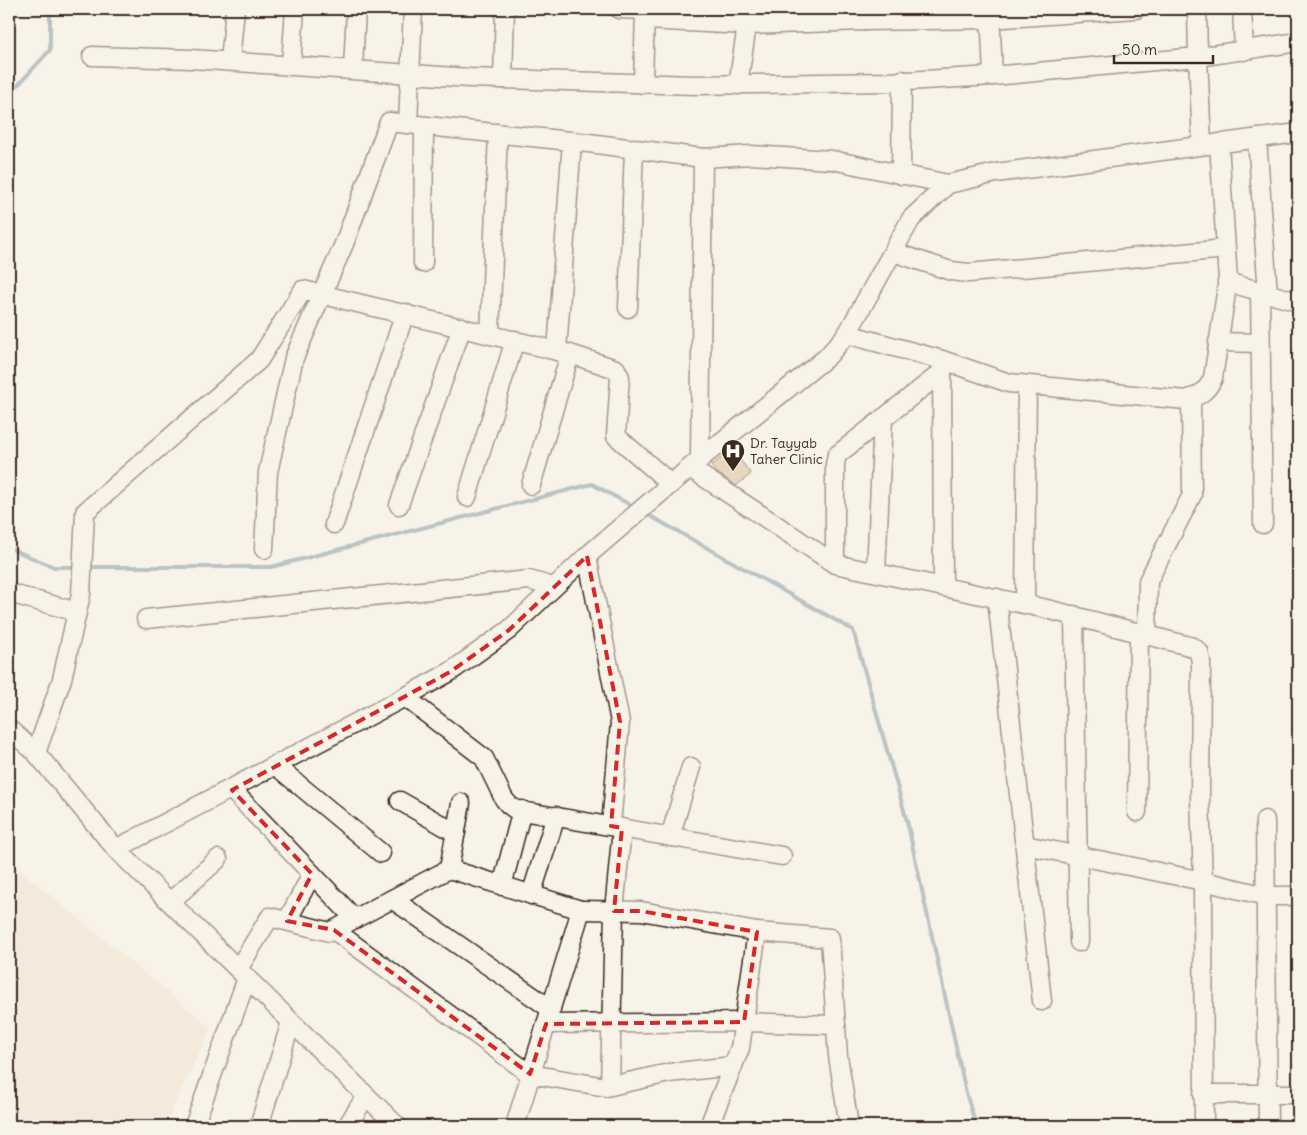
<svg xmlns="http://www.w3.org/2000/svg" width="1307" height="1135" viewBox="0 0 1307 1135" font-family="Delius,sans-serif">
<rect width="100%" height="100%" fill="#f7f3e8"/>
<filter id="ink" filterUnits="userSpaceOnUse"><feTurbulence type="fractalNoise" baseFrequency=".02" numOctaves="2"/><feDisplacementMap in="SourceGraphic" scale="10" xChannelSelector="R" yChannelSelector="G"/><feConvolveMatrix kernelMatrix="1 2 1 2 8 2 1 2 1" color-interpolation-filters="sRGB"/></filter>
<g filter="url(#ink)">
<polygon fill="#eee1cc" points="9,861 211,1028 164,1126 9,1126"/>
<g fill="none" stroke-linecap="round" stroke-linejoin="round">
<g stroke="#6f8a9d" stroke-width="4">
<polyline points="9,95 50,50 50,9"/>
<polyline points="645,513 853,630 907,821 966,1093 976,1126"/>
<polyline points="9,548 54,567 79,567"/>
<polyline points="88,567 271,567 592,484 634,507"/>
</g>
</g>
<polygon fill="#d8b78b" stroke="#3b2a1e" points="732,449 751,474 736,486 716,472 711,466"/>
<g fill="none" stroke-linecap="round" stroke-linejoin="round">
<g stroke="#3b2a1e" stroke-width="21">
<g id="minor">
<polyline points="619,9 645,10"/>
<polyline points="990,9 993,76"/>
<polyline points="1197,9 1198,57 1298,42"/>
<polyline points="1242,9 1244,51"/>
<polyline points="645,20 747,25 747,9"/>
<polyline points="865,21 990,19 1136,9"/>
<polyline points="92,56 191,59 470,78 695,85 889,82 993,76 1198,57 1202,144"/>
<polyline points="230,61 235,9"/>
<polyline points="291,65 295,9"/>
<polyline points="353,69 356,9"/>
<polyline points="503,79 505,9"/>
<polyline points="643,84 645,9"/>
<polyline points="738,85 747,25 865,21 866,9"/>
<polyline points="408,124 413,9"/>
<polyline points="1257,138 1268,294"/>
<polyline points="901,175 902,80"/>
<polyline points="893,252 951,271 969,273 1226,249"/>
<polyline points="423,263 424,126"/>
<polyline points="1227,282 1298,302"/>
<polyline points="1260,292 1263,524"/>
<polyline points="628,308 634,148"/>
<polyline points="490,334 498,133"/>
<path d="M847,334L942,360L1009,383L1186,400C1200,396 1207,391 1213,378L1228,280L1219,143"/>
<polyline points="1218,342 1260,343"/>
<polyline points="557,351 572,141"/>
<polyline points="942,364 943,586"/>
<polyline points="700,459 703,158"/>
<polyline points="690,468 835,564 1047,609 1193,647 1199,652 1201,662 1200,798 1203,881 1266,896 1298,896"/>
<polyline points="531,485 570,354"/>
<polyline points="467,497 515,340"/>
<polyline points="399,505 462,327"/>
<polyline points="334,524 405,313"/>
<polyline points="264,549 268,472 294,358 344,244 389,122 589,143 703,158 751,155 832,160 948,184"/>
<polyline points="587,556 620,722 611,826"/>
<polyline points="835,564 835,464 837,455 942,372"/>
<polyline points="876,572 883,418"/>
<polyline points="9,593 77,612"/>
<polyline points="997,598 1042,1001"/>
<polyline points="1025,604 1027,385"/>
<polyline points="1074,615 1079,942"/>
<polyline points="146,619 529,580 553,587"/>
<polyline points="1147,634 1148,581 1192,495 1191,398"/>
<polyline points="405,697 484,758 504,799 509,805 516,810 782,856"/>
<polyline points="9,729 36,753 116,849 405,697 450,672 509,630 587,556 700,459 827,357 847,334 911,219 948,184 996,173 1298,133"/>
<polyline points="36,753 62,679 81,594 85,512 259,360 303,290 570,354 616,369 620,377 616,436 671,484"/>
<polyline points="275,765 381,853"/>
<polyline points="232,790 355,919"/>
<polyline points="400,801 456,833"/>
<polyline points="1137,812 1139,632"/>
<polyline points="1265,820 1268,1126"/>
<polyline points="670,837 691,767"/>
<polyline points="1025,845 1203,881 1204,1126"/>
<polyline points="116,849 397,1126"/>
<polyline points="449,869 461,803"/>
<polyline points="502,886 522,810"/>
<polyline points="531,895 556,816"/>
<polyline points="392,899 551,1009"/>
<polyline points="170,902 218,859"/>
<polyline points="581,910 641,911 757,932 740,1048 709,1126"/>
<polyline points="287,921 312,874"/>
<polyline points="334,930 530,1074 606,1087 669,1073 733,1066"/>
<polyline points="757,932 830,938 838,1056 849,1126"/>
<polyline points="238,969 270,917 330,932 449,869 581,910 515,1126"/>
<polyline points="546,1024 744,1022 836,1025"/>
<polyline points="610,1086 614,911 622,828"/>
<polyline points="1203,1094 1298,1094"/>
<polyline points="194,1126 247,978"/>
<polyline points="259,1126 291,1022"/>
<polyline points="347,1126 366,1096"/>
</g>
</g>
<use href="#minor" stroke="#f7f3e8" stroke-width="18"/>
</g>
</g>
<path d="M0 0H1307V1135H0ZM587,556L620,722L611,826L622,828L614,911H641L757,932L744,1022L546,1024L530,1074L334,930L287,921L312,874L232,790L450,672L509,630Z" fill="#f7f3e8" fill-opacity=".55" fill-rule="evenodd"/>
<path fill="none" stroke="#d62828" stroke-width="4" stroke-dasharray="10 6" stroke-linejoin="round" d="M587,556L620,722L611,826L622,828L614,911H641L757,932L744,1022L546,1024L530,1074L334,930L287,921L312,874L232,790L450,672L509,630Z"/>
<defs>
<g id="hospital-pin" transform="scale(1.25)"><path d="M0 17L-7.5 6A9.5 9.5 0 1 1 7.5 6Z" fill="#3b2a1e" stroke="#f7f3e8"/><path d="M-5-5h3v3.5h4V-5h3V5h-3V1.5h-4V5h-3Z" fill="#fff"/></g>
</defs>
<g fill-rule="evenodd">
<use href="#hospital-pin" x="733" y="451"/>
</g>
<g text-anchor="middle" stroke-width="5" stroke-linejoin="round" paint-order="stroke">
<g font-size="14" fill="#3b2a1e" stroke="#f7f3e8" text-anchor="start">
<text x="750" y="448">Dr. Tayyab<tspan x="750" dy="16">Taher Clinic</tspan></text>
</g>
</g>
<rect width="1307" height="1135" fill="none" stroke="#f7f3e8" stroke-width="30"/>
<rect x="15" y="15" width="1277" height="1105" fill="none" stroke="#3b2a1e" stroke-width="2" filter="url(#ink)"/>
<path d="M1114 55v8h99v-8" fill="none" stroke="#3b2a1e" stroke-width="2.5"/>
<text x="1122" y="55" font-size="15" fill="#3b2a1e" stroke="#f7f3e8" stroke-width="4" paint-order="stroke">50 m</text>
</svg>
